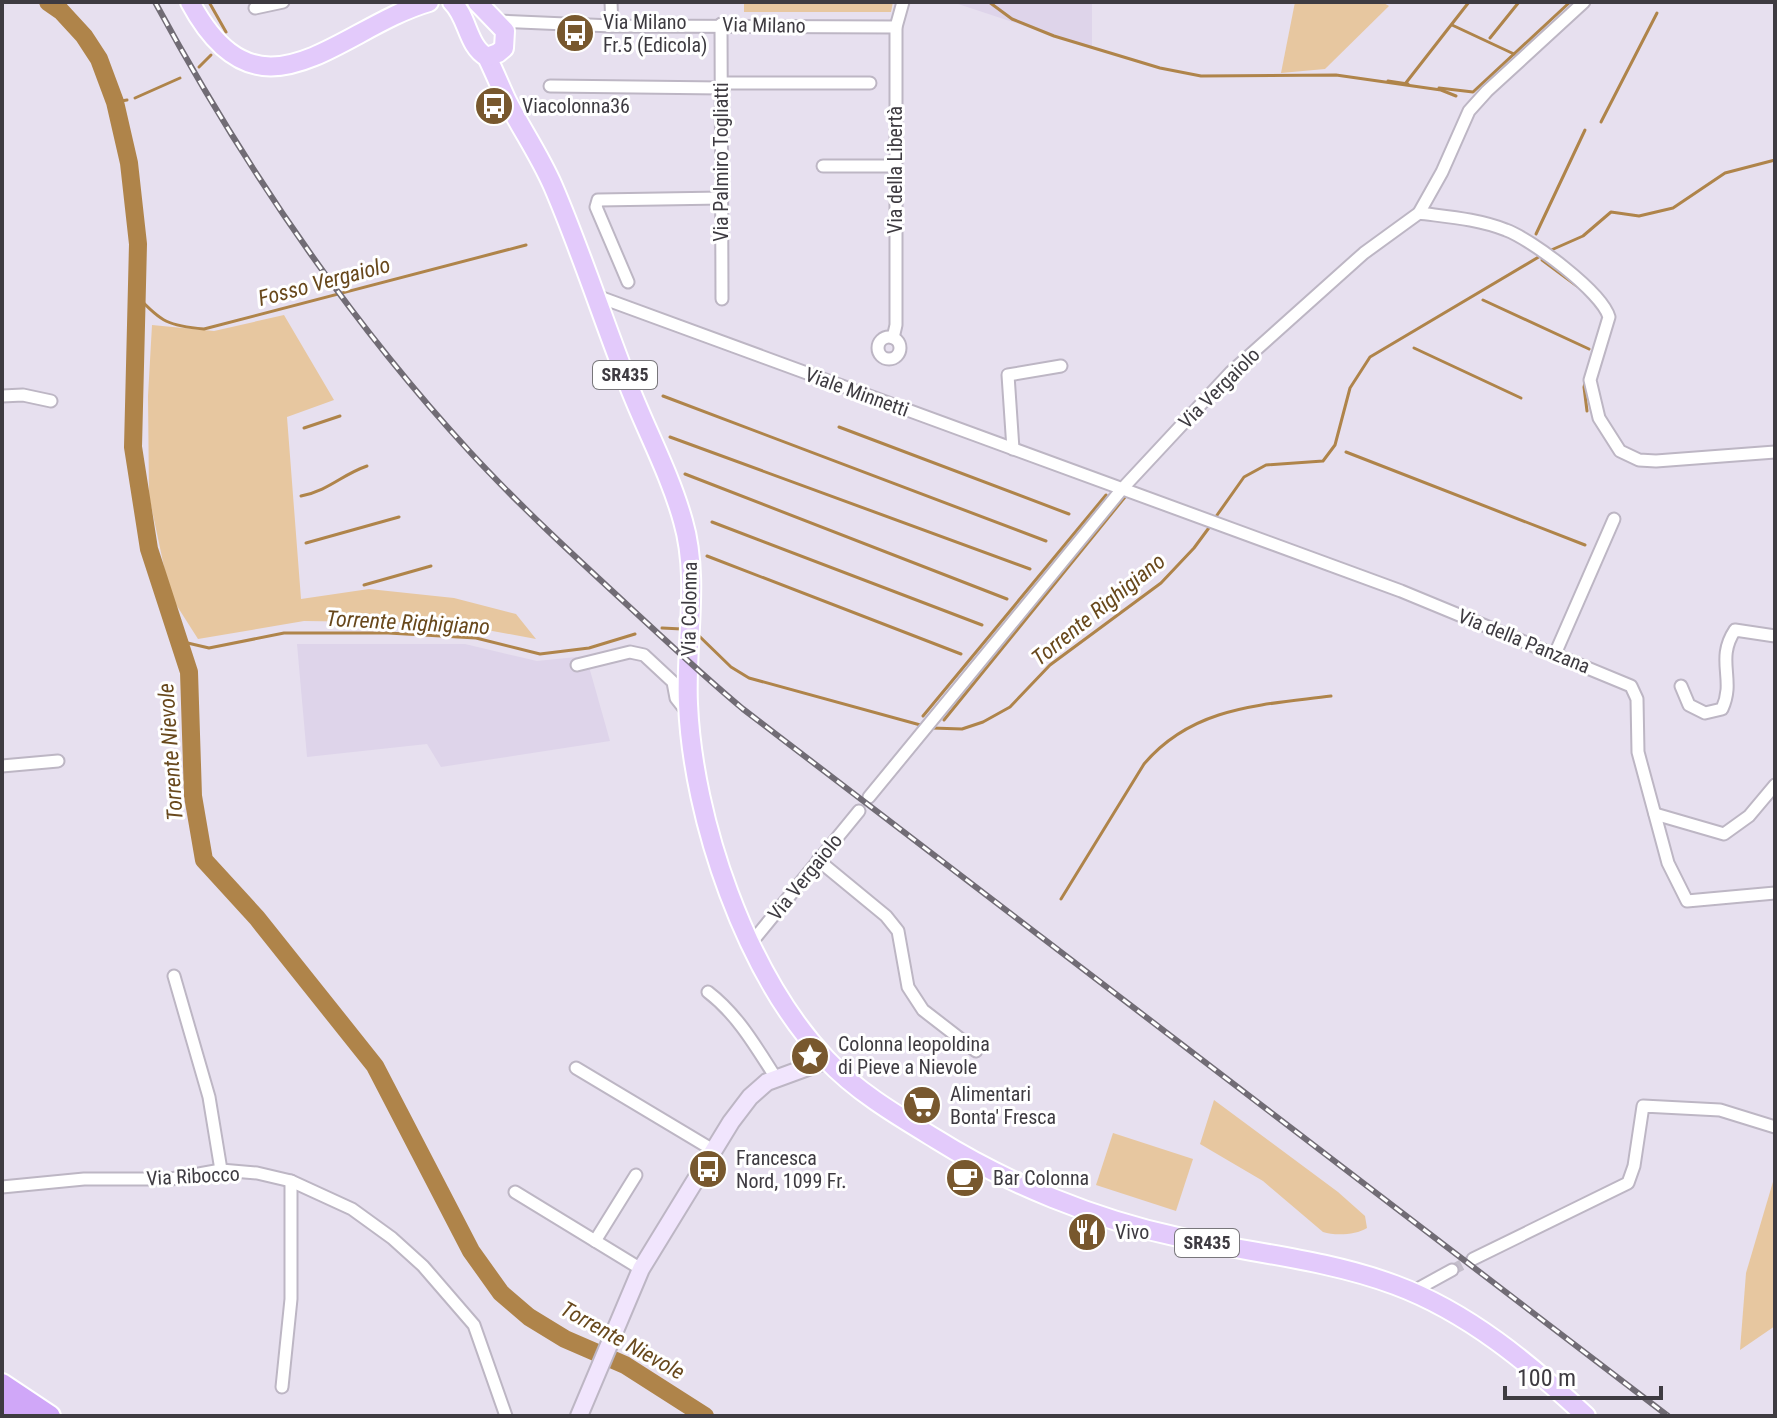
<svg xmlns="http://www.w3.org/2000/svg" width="1777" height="1418" viewBox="0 0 1777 1418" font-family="'Roboto Condensed',sans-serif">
<rect width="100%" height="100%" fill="#e7e0ef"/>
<g fill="#ded4ea">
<polygon points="952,2 1092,2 1092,48"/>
<polygon points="297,644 465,644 537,661 586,656 610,741 441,767 427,744 307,757"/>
</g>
<g fill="#e7c7a0">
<polygon points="744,2 893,2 891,12 744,12"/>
<polygon points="1295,2 1382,2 1389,6 1325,69 1281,73"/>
<polygon points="284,315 334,400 287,417 301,599 369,589 454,598 516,614 536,639 449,623 304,621 198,639 170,595 149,496 148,396 152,325 214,331"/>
<path d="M1214,1100L1338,1192L1365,1216L1367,1228C1356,1235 1335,1236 1323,1232L1263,1181L1200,1144Z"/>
<polygon points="1113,1133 1193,1159 1176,1211 1096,1185"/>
<polygon points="1775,1175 1775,1326 1740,1350 1746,1273"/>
</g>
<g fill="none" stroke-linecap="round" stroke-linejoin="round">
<g stroke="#af844a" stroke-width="3">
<polyline points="209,2 226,32"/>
<polyline points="989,2 1012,19 1054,36 1160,68 1201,76 1336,75 1441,90 1456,96"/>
<polyline points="58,9 58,2"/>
<polyline points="1452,25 1514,54"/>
<polyline points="1490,38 1519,2"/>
<polyline points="199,67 211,55"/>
<polyline points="1388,81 1408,84"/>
<polyline points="1405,84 1469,2"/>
<polyline points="1439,88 1473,92 1570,2"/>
<polyline points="135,98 180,78"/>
<polyline points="115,102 127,100"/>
<polyline points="1601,122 1657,13"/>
<polyline points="1536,234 1585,130"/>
<polyline points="1549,251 1583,236 1611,212 1639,216 1673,208 1725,173 1775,160"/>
<polyline points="1542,260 1577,286"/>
<path d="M138,297C161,322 169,326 204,329L526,245"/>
<polyline points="1483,300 1589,349"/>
<polyline points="1414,348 1521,398"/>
<polyline points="1586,379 1584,387 1587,411"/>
<polyline points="663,396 1046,541"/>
<polyline points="839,427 1069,514"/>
<polyline points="304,428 340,416"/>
<polyline points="670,437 1030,569"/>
<polyline points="1346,452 1585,545"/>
<polyline points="685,474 1007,599"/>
<path d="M301,496C330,490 341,475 367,466"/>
<polyline points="1215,518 1244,477 1266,465 1323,461 1335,445 1350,388 1370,357 1542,255"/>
<polyline points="712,522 982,625"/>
<polyline points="306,543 399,517"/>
<polyline points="707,556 961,654"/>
<polyline points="364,585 431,566"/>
<polyline points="662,628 682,629"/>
<polyline points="696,633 731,667 749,678 924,726"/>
<polyline points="179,641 209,648 284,633 388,633 476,638 540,654 589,648 635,634"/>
<polyline points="923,716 1106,495"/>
<polyline points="944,720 1125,497"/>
<polyline points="932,728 962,729 983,722 1010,707 1050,665 1161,583 1194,548 1211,525"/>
<path d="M1061,899L1144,764C1193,706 1262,705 1331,696"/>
</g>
<polyline stroke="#af844a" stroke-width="18" points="48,2 61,11 84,36 99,59 115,102 129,163 138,244 133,447 149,549 189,672 193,796 204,860 257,918 375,1066 471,1251 501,1293 529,1317 565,1339 625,1365 705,1416"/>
<polyline stroke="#c5bfcc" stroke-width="11" stroke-dasharray="11 5.5" stroke-linecap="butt" points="1452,1270 1473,1259"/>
<g stroke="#bdb6c4" stroke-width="15">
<g id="minor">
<polyline points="611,2 612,26"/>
<polyline points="255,8 283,2"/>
<polyline points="498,21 612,26 896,27"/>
<polyline points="721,24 722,299"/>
<polyline points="721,83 870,83"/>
<polyline points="550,86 721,88"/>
<polyline points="823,166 895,166"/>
<path d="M1419,213C1449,217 1478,219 1506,230C1531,239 1602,292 1609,317L1590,380L1599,418L1620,451L1639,460L1656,461L1775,452"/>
<polyline points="628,282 596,207 598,200 722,198"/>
<polyline points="594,295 1401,591 1631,686 1637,699 1638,752 1668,863 1687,901 1775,893"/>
<circle cx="889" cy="348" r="11"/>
<polyline points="893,338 896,325 896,27 903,2"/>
<polyline points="2,396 23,395 51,401"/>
<polyline points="1013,449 1008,375 1061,366"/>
<polyline points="1555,654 1614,519"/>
<polyline points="577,665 630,652 644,655 673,682 676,698 687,712"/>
<path d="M1681,686L1689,705L1705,713L1722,709C1736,679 1715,660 1735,630L1775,636"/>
<polyline points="2,766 58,761"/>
<polyline points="869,797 1122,489 1231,372 1364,253 1419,213 1442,172 1469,111 1487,91 1584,2"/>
<polyline points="1655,814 1724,834 1749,816 1775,785"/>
<polyline points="818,860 886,916 898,931 908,987 923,1010 976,1051"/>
<polyline points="751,943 859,811"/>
<polyline points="174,976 209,1097 221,1170"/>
<path d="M708,992C738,1015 756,1047 776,1078"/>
<polyline points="576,1068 713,1150"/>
<polyline points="2,1187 84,1179 171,1179 221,1170 257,1173 291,1181 352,1209 392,1238 423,1266 474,1325 506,1416"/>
<polyline points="515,1192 641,1269"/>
<polyline points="595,1241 636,1175"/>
<polyline points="1473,1259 1628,1183 1634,1166 1643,1106 1720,1110 1775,1127"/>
<polyline points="1412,1292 1452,1270"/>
<polyline points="282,1387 291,1299 291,1181"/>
</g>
</g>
<g stroke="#bdb6c4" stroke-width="20">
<polyline id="secondary" points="579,1416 641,1269 731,1122 750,1097 767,1082 827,1060"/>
</g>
<g stroke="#fff" stroke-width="22">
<g id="primary">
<path d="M190,2C260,133 339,28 429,2"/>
<path d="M452,2C468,17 467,46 487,57C494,71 500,86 507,101C522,130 540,156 553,186C581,251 603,320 629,386C646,430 670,474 683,521C700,579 685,644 688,704C693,820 746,974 826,1059C857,1092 898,1116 936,1139C1006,1183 1097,1220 1178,1237C1250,1253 1325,1259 1395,1285C1468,1312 1530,1364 1586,1416"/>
<polyline points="477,2 505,31 504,48 498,53 487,57"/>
</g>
</g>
<g stroke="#fff" stroke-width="24">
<g id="motorway">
<polyline points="2,1384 50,1416"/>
<polyline points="2,1404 20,1416"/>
</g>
</g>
<use href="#minor" stroke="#fff" stroke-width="11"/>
<use href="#secondary" stroke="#f1e5fd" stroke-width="16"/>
<use href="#primary" stroke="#e3cafb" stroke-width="18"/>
<use href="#motorway" stroke="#d0a7f8" stroke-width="20"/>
<g stroke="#716c75" stroke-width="6">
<path id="rail" d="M155,2C242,163 346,317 470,452C518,504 570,552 622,600C662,637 701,674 743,709L1668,1416"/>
</g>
<use href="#rail" stroke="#fff" stroke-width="3" stroke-dasharray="9" stroke-linecap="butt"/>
</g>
<defs>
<g id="bus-disc" transform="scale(2)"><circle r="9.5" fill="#78582e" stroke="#fff"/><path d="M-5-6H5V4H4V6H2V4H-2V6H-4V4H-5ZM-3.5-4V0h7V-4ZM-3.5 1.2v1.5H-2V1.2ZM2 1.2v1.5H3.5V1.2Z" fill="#fff"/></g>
<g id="sight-disc" transform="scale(2)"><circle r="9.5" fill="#78582e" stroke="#fff"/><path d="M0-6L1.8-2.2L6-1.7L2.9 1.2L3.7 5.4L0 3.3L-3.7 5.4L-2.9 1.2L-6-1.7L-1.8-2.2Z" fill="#fff"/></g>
<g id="supermarket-disc" transform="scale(2)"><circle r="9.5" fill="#78582e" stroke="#fff"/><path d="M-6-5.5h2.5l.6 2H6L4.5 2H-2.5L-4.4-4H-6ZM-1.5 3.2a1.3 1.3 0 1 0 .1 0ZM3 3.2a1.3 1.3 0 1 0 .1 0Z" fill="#fff"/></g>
<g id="cafe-disc" transform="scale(2)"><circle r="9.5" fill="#78582e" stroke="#fff"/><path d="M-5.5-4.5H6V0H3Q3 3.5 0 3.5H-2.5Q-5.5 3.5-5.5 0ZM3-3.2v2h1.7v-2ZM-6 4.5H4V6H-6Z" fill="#fff"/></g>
<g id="restaurant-disc" transform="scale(2)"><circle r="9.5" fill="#78582e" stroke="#fff"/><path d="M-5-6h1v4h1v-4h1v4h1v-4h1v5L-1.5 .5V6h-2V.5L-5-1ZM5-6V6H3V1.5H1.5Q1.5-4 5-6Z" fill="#fff"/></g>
</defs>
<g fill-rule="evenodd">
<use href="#bus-disc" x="575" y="33"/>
<use href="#bus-disc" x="494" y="106"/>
<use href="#sight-disc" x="810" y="1056"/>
<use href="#supermarket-disc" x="922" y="1105"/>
<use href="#bus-disc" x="708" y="1169"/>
<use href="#cafe-disc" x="965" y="1178"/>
<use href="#restaurant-disc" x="1087" y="1232"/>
</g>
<g text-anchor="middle" stroke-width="6" stroke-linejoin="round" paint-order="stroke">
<g fill="#fff" stroke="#78767a" stroke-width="2">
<rect x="593" y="361" width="64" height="28" rx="6"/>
<rect x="1175" y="1229" width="64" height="28" rx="6"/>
</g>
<g font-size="18" font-weight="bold" fill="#3e3b41">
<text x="625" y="381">SR435</text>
<text x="1207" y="1249">SR435</text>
</g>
<g font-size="20" fill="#3e3b41" stroke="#fff" text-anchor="start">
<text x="603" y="29">Via Milano<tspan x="603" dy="23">Fr.5 (Edicola)</tspan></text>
<text x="522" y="113">Viacolonna36</text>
<text x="838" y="1051">Colonna leopoldina<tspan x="838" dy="23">di Pieve a Nievole</tspan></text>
<text x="950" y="1101">Alimentari<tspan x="950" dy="23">Bonta' Fresca</tspan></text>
<text x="736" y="1165">Francesca<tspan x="736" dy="23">Nord, 1099 Fr.</tspan></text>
<text x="993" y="1185">Bar Colonna</text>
<text x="1115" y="1239">Vivo</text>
</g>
<g font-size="20" fill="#3e3b41" stroke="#fff">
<text transform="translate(764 25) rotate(1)" y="7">Via Milano</text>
<text transform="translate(721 162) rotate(-90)" y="7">Via Palmiro Togliatti</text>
<text transform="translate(895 170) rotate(-90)" y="7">Via della Libertà</text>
<text transform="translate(1219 388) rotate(-45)" y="7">Via Vergaiolo</text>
<text transform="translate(857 392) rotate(20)" y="7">Viale Minnetti</text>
<text transform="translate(689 609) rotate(-89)" y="7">Via Colonna</text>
<text transform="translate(1524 641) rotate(22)" y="7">Via della Panzana</text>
<text transform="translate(805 877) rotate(-51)" y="7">Via Vergaiolo</text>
<text transform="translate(193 1176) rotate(-3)" y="7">Via Ribocco</text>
</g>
<g font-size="22" font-style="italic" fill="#68481c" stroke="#fff">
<text transform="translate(324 281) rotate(-15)" y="8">Fosso Vergaiolo</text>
<text transform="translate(1098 609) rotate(-39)" y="8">Torrente Righigiano</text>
<text transform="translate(408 622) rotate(3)" y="8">Torrente Righigiano</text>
<text transform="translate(170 752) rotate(-94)" y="8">Torrente Nievole</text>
<text transform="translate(623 1340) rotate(29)" y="8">Torrente Nievole</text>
</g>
</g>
<rect width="1777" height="1418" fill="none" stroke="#3e3b41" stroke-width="8"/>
<path d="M1505 1386v12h156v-12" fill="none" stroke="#3e3b41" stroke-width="4"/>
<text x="1517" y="1386" font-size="24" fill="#3e3b41" stroke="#ffffff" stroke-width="6" paint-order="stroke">100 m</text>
</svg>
